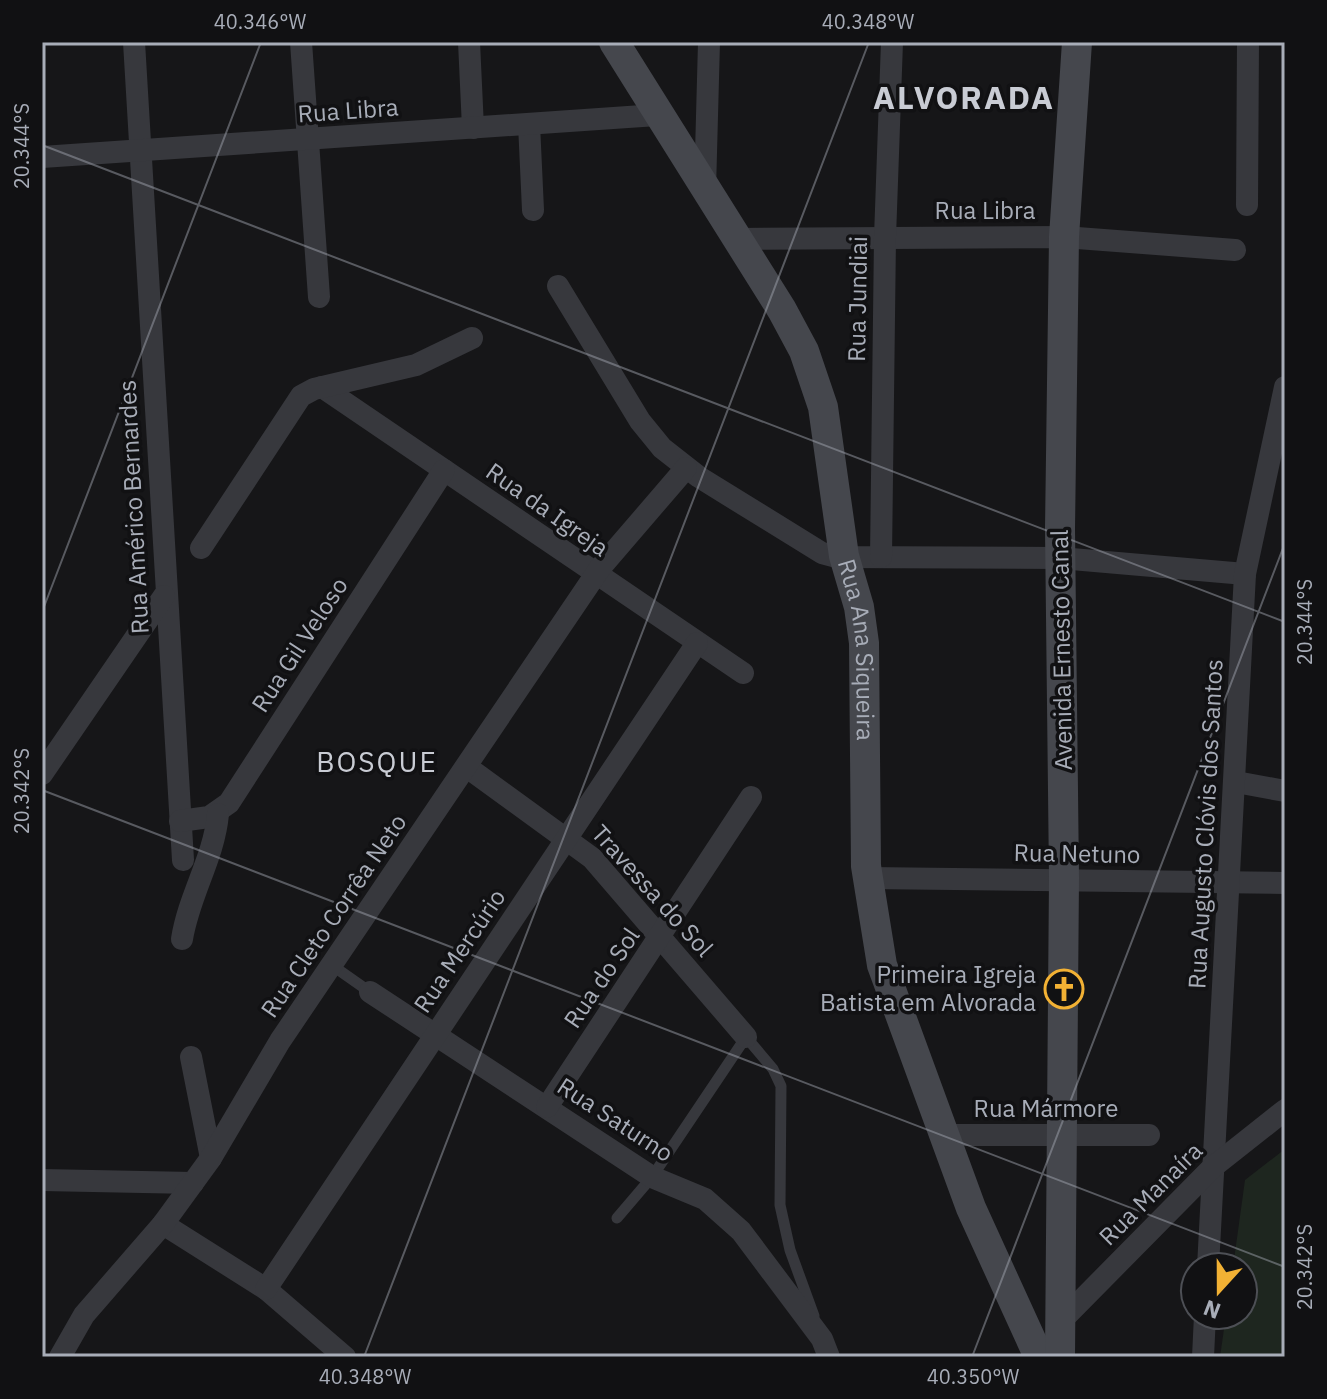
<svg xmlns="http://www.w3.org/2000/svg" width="1327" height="1399" viewBox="0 0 1327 1399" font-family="'IBM Plex Sans',sans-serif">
<rect width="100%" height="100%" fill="#161618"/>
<polygon fill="#1e261f" points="1285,1149 1285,1357 1220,1357 1226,1315 1243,1315 1243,1267 1233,1267 1245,1180"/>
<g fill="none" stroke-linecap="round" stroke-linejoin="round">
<g stroke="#37383d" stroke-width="11">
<polyline points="333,966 370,992"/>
<polyline points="617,1218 652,1177 746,1037 773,1069 781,1086 780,1205 790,1250 814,1316"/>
</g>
<g stroke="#37383d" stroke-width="22">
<polyline points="134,42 183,860"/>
<polyline points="301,42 319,297"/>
<polyline points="469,42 473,128"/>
<polyline points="529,124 533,210"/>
<polyline points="42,157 657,115"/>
<polyline points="705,190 709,42"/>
<polyline points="1247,205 1248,42"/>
<polyline points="735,239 1064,237 1235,250"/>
<polyline points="558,286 640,421 662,448 699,477 822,553 837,557 1060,558 1245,574"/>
<polyline points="322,387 743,673"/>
<polyline points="201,548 301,396 314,389 416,365 472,338"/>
<polyline points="881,557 885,237 892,42"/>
<polyline points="467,767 592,858 746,1037"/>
<polyline points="42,774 164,596"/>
<polyline points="1236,782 1285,791"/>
<polyline points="180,821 209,817 229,803 444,470"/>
<polyline points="868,878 1285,883"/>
<path d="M182,939C189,895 214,858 218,814"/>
<polyline points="370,992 652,1177 705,1199 741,1231 822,1339 829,1357"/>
<polyline points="191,1057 211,1158"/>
<polyline points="547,1107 751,797"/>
<polyline points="943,1135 1149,1135"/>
<polyline points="42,1180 193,1183"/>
<polyline points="163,1224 266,1289 345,1357"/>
<polyline points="1208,1267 1245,574 1285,387"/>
<polyline points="266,1289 697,643"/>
<polyline points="1060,1322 1213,1167 1285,1110"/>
<polyline points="60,1357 84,1315 163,1224 211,1158 280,1041 600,568 686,468"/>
<polyline points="1203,1357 1205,1315"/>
</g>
<g stroke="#45474d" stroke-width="30">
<path id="s1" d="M614,42L782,310L804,351L823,407L844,556L859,607L864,643L866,866L882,965L971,1208L1039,1357"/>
<polyline points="1060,1357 1064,878 1060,529 1064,237 1077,42"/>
</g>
</g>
<path fill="none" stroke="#a8adb8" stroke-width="2" stroke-opacity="0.45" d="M42,145L1285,622M42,612L261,42M42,790L1285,1267M364,1357L869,42M972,1357L1285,543"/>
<defs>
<g id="church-ring" transform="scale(2)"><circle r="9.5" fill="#111113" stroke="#f2b134" stroke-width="1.5"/><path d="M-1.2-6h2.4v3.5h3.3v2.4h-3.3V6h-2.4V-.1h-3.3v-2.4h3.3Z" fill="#f2b134"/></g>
</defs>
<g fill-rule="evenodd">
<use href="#church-ring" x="1064" y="989"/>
</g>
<g text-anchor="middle" stroke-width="7" stroke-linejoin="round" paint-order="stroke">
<g font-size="24" fill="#a8adb8" stroke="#111113">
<text transform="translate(348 111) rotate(-4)" y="8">Rua Libra</text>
<text x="985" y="219">Rua Libra</text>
<text transform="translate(858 299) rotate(-89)" y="8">Rua Jundiai</text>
<text transform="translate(134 507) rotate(-93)" y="8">Rua Américo Bernardes</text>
<text transform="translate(547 510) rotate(35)" y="8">Rua da Igreja</text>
<text transform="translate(300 645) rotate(-57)" y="8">Rua Gil Veloso</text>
<text dy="8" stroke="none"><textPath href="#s1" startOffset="668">Rua Ana Siqueira</textPath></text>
<text transform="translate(1062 650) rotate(-91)" y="8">Avenida Ernesto Canal</text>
<text transform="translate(1206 824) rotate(-87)" y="8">Rua Augusto Clóvis dos Santos</text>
<text transform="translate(1077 854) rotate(1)" y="8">Rua Netuno</text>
<text transform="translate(652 891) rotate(48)" y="8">Travessa do Sol</text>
<text transform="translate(334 916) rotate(-56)" y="8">Rua Cleto Corrêa Neto</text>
<text transform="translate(460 951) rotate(-56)" y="8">Rua Mercúrio</text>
<text transform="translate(602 978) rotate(-56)" y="8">Rua do Sol</text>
<text x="1046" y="1117">Rua Mármore</text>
<text transform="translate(615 1120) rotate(33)" y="8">Rua Saturno</text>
<text transform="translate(1151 1194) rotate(-45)" y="8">Rua Manaíra</text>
</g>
<g font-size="24" fill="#a8adb8" stroke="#111113" text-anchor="end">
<text x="1036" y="983">Primeira Igreja<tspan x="1036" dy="28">Batista em Alvorada</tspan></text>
</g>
<g font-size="28" letter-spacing="2" fill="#c9ccd4" stroke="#111113">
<text x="377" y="772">BOSQUE</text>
</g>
<g font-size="32" font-weight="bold" letter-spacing="2" fill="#c9ccd4" stroke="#111113">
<text x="964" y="109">ALVORADA</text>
</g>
</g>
<rect width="1327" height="1399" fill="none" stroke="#111113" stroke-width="88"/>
<g transform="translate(1219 1291) rotate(201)"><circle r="38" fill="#111113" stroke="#4d4f55" stroke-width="2"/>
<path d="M0-6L14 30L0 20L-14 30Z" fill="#f2b134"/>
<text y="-12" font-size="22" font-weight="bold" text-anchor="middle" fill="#a8adb8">N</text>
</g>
<rect x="44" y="44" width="1239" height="1311" fill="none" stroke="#a8adb8" stroke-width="3"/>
<g font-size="20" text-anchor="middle" fill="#a8adb8">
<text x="260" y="29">40.346°W</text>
<text x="868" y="29">40.348°W</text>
<text transform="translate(22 146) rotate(-90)" y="7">20.344°S</text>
<text transform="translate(1305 622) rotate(-90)" y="7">20.344°S</text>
<text transform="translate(22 791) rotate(-90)" y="7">20.342°S</text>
<text transform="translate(1305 1267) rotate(-90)" y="7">20.342°S</text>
<text x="365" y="1384">40.348°W</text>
<text x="973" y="1384">40.350°W</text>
</g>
</svg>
